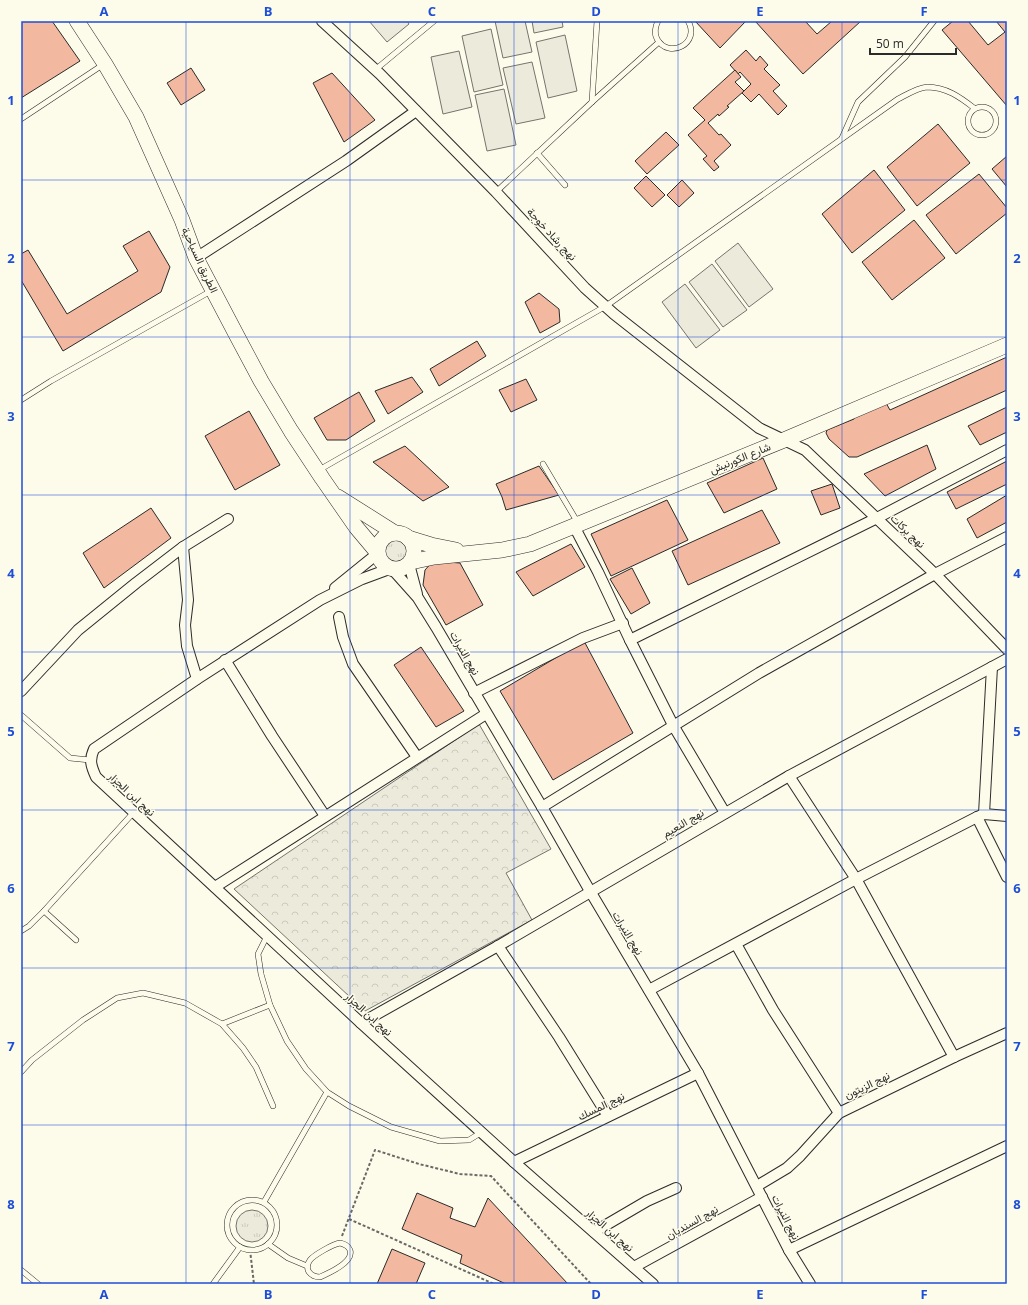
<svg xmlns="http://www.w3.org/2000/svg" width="1028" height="1305" viewBox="0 0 1028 1305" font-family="'Open Sans',Vazirmatn,sans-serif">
<defs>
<pattern id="grass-tufts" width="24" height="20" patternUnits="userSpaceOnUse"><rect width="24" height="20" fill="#ecebdb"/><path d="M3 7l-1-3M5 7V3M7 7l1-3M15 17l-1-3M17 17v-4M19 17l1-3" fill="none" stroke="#cbcabc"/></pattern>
<pattern id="forest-crowns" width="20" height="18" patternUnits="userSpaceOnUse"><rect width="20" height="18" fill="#ecebdb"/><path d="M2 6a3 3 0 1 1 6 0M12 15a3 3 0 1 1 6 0" fill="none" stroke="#cbcabc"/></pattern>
</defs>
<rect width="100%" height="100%" fill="#fdfbea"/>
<g fill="url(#grass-tufts)" stroke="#74746e">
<circle cx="395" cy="551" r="12"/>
<circle cx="252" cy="1226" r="16"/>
</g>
<polygon fill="url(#forest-crowns)" stroke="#74746e" points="479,724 551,849 506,873 532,920 365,1011 234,889"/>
<g fill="#ecebdb" stroke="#74746e">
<polygon points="369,21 407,21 409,24 387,42"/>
<polygon points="495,21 525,21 532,52 503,58"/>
<polygon points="532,21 562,21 563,27 534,33"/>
<polygon points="491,29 503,85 474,92 462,36"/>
<polygon points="565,35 577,91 548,98 536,42"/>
<polygon points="459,51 472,107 443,114 431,57"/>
<polygon points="532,62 545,118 516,124 503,68"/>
<polygon points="504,89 516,145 487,151 475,95"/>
<polygon points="738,243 773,289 749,307 715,261"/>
<polygon points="712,264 747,310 723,327 689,282"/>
<polygon points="685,284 720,330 696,348 662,302"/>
</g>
<g fill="#f2b8a0" stroke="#2b2b2b">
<polygon points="21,21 52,21 80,61 21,98"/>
<polygon points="695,21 746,21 720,48"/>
<polygon points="755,21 805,21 817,34 832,21 861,21 803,74"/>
<polygon points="953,21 968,21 988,45 1005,32 996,21 1007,21 1007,106 942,30"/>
<polygon points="746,50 756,61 760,56 768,65 764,69 780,85 773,91 787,106 778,115 759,94 751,102 742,93 751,84 740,72 738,74 730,65"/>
<polygon points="191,68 205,90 181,105 167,83"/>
<polygon points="735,70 741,77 735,82 744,91 727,106 729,107 719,116 718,114 708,123 719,135 721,134 731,145 714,161 719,167 714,171 703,159 707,156 688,135 705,120 693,108"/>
<polygon points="332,73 375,120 344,142 313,83"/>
<polygon points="938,124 970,163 917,206 887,167"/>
<polygon points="666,132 679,145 647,174 635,161"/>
<polygon points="1007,156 1007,187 992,169"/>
<polygon points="874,170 905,210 852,253 822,214"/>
<polygon points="979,174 1007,208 1007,213 956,254 926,215"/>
<polygon points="646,176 665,195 652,207 634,188"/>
<polygon points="682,180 694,193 679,207 667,195"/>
<polygon points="914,220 945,258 892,300 862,262"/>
<polygon points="149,231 170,267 161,292 63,351 21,280 21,254 28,250 67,314 138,271 123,246"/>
<polygon points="539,293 559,309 560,322 540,333 525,302"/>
<polygon points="477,341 486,356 439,386 430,369"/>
<polygon points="1007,357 1007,390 857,457 849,457 829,439 826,433 827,430 854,419 854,415 886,403 890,410"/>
<polygon points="412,377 423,392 388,414 375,391"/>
<polygon points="526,379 537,400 511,412 499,390"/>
<polygon points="359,392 375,421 346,440 327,440 314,418"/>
<polygon points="1007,407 1007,432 980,445 968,426"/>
<polygon points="249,411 280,465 235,490 205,436"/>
<polygon points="927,445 936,469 885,496 864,474"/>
<polygon points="405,446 449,487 423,501 373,462"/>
<polygon points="763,458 777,489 724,513 707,483"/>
<polygon points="1007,461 1007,484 956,509 947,492"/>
<polygon points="539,466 559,495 506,510 502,497 496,484"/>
<polygon points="832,484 840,508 821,515 811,491"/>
<polygon points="1007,495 1007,522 977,538 967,519"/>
<polygon points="667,500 688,540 611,576 591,534"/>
<polygon points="151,508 171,538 104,588 83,553"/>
<polygon points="762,510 780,543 688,585 672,551"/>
<polygon points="571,544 585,567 533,596 516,572"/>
<polygon points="433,561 460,563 483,605 446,625 423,585 425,570"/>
<polygon points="632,568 650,603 631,614 610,579"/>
<polygon points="584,641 633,733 553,780 500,691"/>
<polygon points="421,647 464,711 436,727 394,665"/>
<polygon points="417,1193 453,1208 450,1218 475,1227 488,1198 568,1284 506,1284 460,1263 462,1255 402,1229"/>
<polygon points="392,1249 425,1263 416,1284 377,1284"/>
</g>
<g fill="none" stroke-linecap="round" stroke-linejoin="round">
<g stroke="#2b2b2b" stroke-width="6">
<g id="service">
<path d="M658,21C655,27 654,33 657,39C669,60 701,43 688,21"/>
<polyline points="375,70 434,21"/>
<polyline points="592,102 597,21"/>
<circle cx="982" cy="121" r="14"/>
<polyline points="21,119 104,64"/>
<polyline points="842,138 858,102 905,57 934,21"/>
<polyline points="537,153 565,185"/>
<polyline points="496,192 592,102 659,42"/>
<polyline points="21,400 51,381 211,291"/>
<polyline points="543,464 578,523"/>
<path d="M319,470L606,306L898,99C906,95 917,88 927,87C946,87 960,97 974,108"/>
<polyline points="21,715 70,758 90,760"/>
<polyline points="44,911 76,940"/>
<polyline points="21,931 29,926 44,911 134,812"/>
<polyline points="267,936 258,954 261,974 270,1005 287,1041 306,1069 327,1092 349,1106 391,1127 440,1141 469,1140 482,1132"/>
<polyline points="222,1024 243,1048 256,1067 273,1106"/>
<polyline points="21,1072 32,1060 83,1020 117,998 143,993 185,1003 222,1024 270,1005"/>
<circle cx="252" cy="1225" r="25"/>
<polyline points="264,1202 327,1092"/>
<path d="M340,1243C344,1244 348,1245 350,1250C354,1262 329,1273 320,1277C316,1277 312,1276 309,1272C307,1269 307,1264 310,1260C314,1255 333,1244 340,1243Z"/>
<polyline points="268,1244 288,1258 307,1266"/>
<polyline points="21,1270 38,1284"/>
<polyline points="213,1284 240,1247"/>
</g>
</g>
<g stroke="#2b2b2b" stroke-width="12">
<g id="minor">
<polyline points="322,21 380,74 496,192 585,288 614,314 759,428 805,450 935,574 1007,649"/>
<polyline points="196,258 346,161 416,111"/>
<polyline points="574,526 598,572 630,640"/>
<polyline points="183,547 188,600 185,625 187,646 197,679"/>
<polyline points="409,564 417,594"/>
<path d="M389,569L362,579L320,600L197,679L94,749C89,760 91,766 96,777L361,1023L514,1162L653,1284"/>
<polyline points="393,570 418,598 436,627 542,807 590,891 698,1073 789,1250 810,1284"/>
<polyline points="335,588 377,554"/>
<polyline points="339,617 343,637 353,664 417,757"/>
<polyline points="225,660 272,736 325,816"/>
<polyline points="21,691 78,630 136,583 183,547 228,519"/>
<polyline points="474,693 583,638 623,623"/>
<polyline points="789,776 856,879 954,1057"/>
<polyline points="542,807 759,673 935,574 1007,537"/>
<polyline points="725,813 673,725 630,640 877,518 1007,450"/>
<polyline points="984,814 992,667"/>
<polyline points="977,817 1007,877"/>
<polyline points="215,887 486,714"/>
<polyline points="736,944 773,1010 839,1113"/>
<polyline points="498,946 559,1037 608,1116"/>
<polyline points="649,990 856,879 977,817 984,814 1007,816"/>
<polyline points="361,1023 498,946 789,776 1007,659"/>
<polyline points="514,1162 698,1073"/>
<polyline points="757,1186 787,1168 800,1156 839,1113 954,1057 1007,1033"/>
<polyline points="594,1232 647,1201 676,1188"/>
<polyline points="789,1250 1007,1146"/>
<polyline points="634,1267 762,1197"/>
</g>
</g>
<g stroke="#2b2b2b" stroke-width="16">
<g id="secondary">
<polyline points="77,21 105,64 136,117 182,220 196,258 237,336 261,381 291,431 322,478 356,527 377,552"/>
<polyline points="338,497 395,533"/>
<circle cx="396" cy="551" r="18"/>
<polyline points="408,538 431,545 456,550"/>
<polyline points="411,562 434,557 502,550 530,544 784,440 1007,345"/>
</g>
</g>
<g stroke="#6a6964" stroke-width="2" stroke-dasharray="3 2" stroke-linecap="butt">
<polyline points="349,1219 494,1284"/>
<polyline points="342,1236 375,1150 419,1164 460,1174 491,1176 591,1284"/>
<polyline points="250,1250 254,1284"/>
</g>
<use href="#service" stroke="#fdfbea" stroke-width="5"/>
<use href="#minor" stroke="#fdfbea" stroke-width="10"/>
<use href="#secondary" stroke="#fdfbea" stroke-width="15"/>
</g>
<path fill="none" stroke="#1d4ed8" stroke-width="1" stroke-opacity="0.55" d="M186,21V1284M350,21V1284M514,21V1284M678,21V1284M842,21V1284M21,180H1007M21,337H1007M21,495H1007M21,652H1007M21,810H1007M21,968H1007M21,1125H1007"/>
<g text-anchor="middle" stroke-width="3" stroke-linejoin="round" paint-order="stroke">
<g font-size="11" fill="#2b2b2b" stroke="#fdfbea">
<text transform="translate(552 234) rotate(47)" y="4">نهج رشاد خوجة</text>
<text transform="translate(200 260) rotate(65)" y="4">الطريق السياحية</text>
<text transform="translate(740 458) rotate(-22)" y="4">شارع الكورنيش</text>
<text transform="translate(908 531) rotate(44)" y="4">نهج بركات</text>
<text transform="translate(465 653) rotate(60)" y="4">نهج النيرات</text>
<text transform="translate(132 794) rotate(43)" y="4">نهج ابن الجزار</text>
<text transform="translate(683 823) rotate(-30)" y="4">نهج النعيم</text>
<text transform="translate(628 933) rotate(59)" y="4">نهج النيرات</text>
<text transform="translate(369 1014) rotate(42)" y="4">نهج ابن الجزار</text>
<text transform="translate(867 1085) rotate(-26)" y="4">نهج الزيتون</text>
<text transform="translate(601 1106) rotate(-26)" y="4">نهج المسك</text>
<text transform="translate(786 1217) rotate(63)" y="4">نهج النيرات</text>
<text transform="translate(692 1222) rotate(-29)" y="4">نهج السنديان</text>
<text transform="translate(610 1230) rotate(41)" y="4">نهج ابن الجزار</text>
</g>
</g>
<rect width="1028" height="1305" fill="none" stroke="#fdfbea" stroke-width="44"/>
<path d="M870 48v6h86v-6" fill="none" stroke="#2b2b2b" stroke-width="2"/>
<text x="876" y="48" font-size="12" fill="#2b2b2b" stroke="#fdfbea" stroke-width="3" paint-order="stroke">50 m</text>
<rect x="22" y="22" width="984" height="1261" fill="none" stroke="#1d4ed8" stroke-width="1.5"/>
<g font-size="13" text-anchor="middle" font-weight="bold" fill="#1d4ed8">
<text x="104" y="16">A</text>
<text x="268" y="16">B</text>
<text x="432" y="16">C</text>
<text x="596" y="16">D</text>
<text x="760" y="16">E</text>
<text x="924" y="16">F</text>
<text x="11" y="105">1</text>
<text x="1017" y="105">1</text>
<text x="11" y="263">2</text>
<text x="1017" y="263">2</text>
<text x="11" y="421">3</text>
<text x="1017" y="421">3</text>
<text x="11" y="578">4</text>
<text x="1017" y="578">4</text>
<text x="11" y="736">5</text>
<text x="1017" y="736">5</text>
<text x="11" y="893">6</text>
<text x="1017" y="893">6</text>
<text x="11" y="1051">7</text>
<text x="1017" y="1051">7</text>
<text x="11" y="1209">8</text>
<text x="1017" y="1209">8</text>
<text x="104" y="1299">A</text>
<text x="268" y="1299">B</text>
<text x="432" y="1299">C</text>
<text x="596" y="1299">D</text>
<text x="760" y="1299">E</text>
<text x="924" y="1299">F</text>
</g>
</svg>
